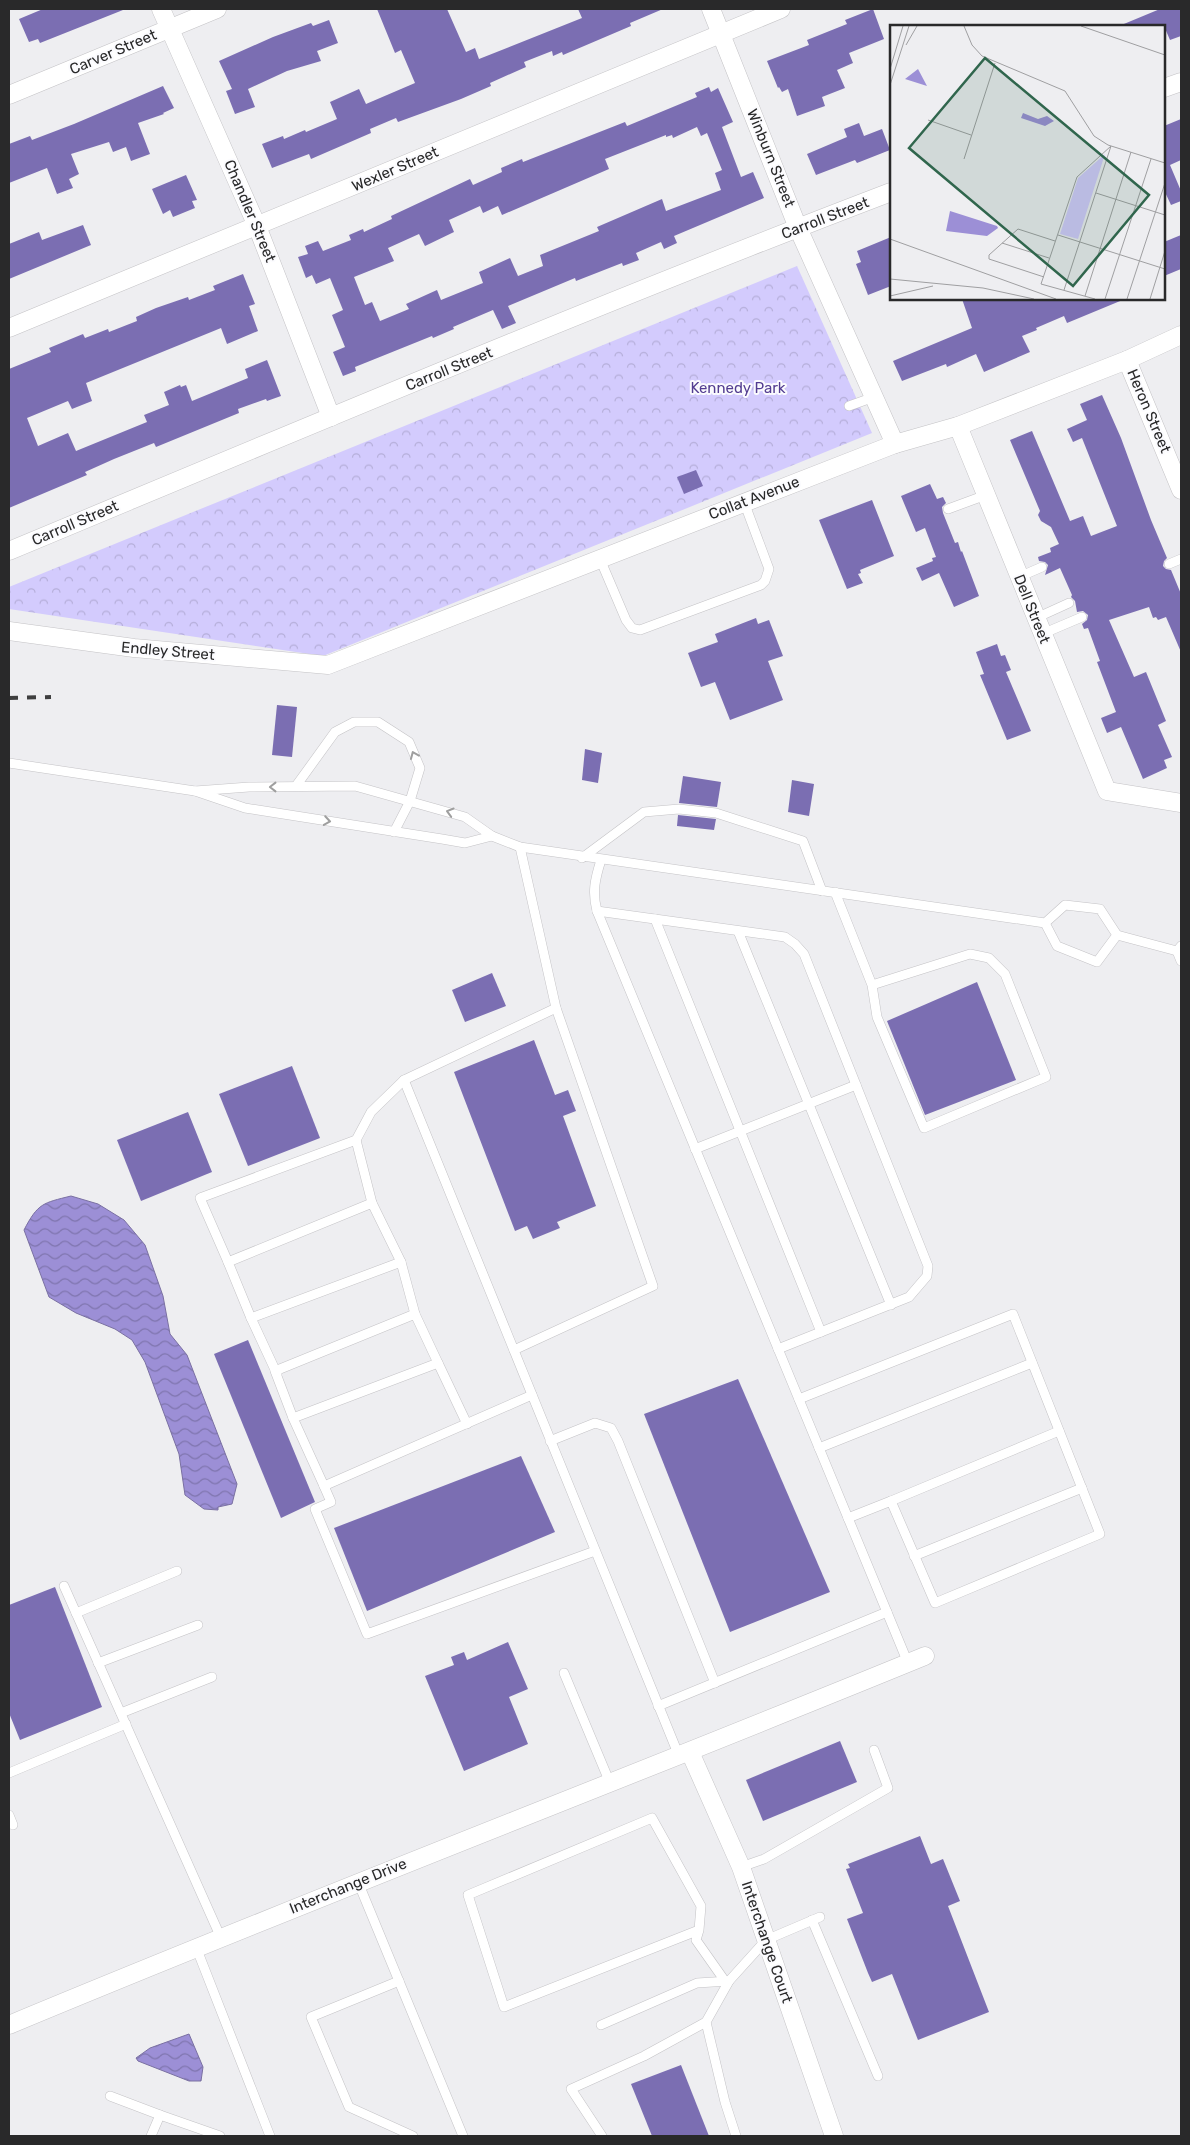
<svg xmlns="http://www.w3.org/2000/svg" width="1190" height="2145" viewBox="0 0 1190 2145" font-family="Rubik,sans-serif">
<defs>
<pattern id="park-crowns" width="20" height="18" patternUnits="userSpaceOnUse" patternTransform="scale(1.25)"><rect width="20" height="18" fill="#d3cbfd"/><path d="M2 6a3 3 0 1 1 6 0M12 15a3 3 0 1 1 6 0" fill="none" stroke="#b5aed9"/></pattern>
<pattern id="water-waves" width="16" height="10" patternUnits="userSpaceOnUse" patternTransform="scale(1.25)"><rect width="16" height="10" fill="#9c8fd6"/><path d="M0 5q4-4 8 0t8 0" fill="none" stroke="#7f75ae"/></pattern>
</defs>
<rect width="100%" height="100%" fill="#eeeef1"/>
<polygon fill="url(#park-crowns)" points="797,266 872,433 323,656 9,609 9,587"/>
<g fill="url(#water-waves)" stroke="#7a70a2">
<path d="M71,1196L98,1204L124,1220L145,1245L163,1296L170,1334L187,1355L237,1484L232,1504L218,1507V1510L204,1509L185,1495L179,1454L145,1362L132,1340L115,1329L76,1313L49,1297L24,1230C38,1203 43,1203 71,1196Z"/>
<polygon points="189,2034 203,2067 201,2081 189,2081 138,2061 136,2058 150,2048"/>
</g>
<g fill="#7b6eb2" fill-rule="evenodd">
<polygon points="43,9 123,9 123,10 40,43 38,39 29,42 19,19"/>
<polygon points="377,9 447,9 466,52 475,48 479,59 582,18 578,9 663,9 630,23 631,26 563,55 562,52 553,56 552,51 524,62 526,67 490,83 491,86 461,99 398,122 396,118 370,129 371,133 311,159 309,154 272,168 262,144 283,136 284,139 305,130 306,132 337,119 330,102 359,89 366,104 415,83 401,50 395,53"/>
<polygon points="873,9 884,39 849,53 853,63 837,70 845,88 822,97 825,106 797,116 788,89 782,92 779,87 778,88 767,61 809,45 807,40 847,24 845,20"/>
<polygon points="1160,9 1181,9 1181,36 1170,40 1164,26 1119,26"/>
<polygon points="329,20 338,43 317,51 321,61 287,71 248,89 255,107 235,114 226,91 232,89 219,61 273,37 311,23 313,26"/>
<polygon points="163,86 174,108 163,113 164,114 138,123 150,154 131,161 126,147 113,152 109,142 71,154 79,174 69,179 73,188 57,194 47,168 9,183 9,144 30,136 32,140 74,124"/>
<path d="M709,87L711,92L718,88L733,122L722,127L741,177L753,172L764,198L674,236L677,243L664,249L661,242L636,253L639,260L623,266L622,263L576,281L575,278L508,306L516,323L502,329L493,310L453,327L454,329L433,338L432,336L355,367L356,371L343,376L333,352L345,347L332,315L343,310L330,278L316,284L312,275L306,278L298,257L308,254L305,246L318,241L323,251L351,240L349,235L363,229L364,232L392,219L391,216L470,179L473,185L502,172L501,168L522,159L523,162L625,122L627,126L697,97L695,93ZM697,127L701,136L707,133L722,170L715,173L721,190L666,211L662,199L597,227L599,231L540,255L543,266L518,276L510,258L479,272L483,283L441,300L437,290L406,304L409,309L380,321L372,302L365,305L354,277L394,261L388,248L419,234L425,246L454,232L449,220L480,206L483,213L498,206L502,215L609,169L605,159L666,135V137L672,135L673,138Z"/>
<polygon points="1181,119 1181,160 1170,165 1181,191 1181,201 1171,205 1164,190 1164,126"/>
<polygon points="859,123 864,136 882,129 890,150 857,163 855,160 816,175 807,154 847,137 844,129"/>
<polygon points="186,175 197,200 192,201 195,208 173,217 170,210 163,214 152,189"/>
<polygon points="83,225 91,245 9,279 9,244 39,232 42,240"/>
<polygon points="1181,235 1181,269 1164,276 1164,242"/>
<polygon points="891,237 891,286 868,295 856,264 861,262 857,251"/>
<polygon points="243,274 255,304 249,306 258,331 227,344 221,328 86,383 92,401 72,409 68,401 27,418 38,446 68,433 76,451 147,422 144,415 169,405 164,392 180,385 181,387 186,385 192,401 248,378 245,369 267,360 281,396 267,401 266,399 238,409 239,413 156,447 154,443 114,459 85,472 87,475 9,508 9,369 51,352 49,348 83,334 85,338 108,329 109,332 137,321 136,317 156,308 188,297 189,300 215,290 213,286"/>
<polygon points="962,299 1125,299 1067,323 1064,316 1036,328 1037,330 1022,336 1030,352 984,372 976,354 947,367 946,364 902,381 893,361 972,328"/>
<polygon points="1102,395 1121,438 1151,520 1167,558 1164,561 1163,566 1166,569 1171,570 1181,594 1181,652 1166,617 1158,620 1156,617 1153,618 1149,607 1109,620 1134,677 1146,672 1166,721 1158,725 1172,757 1164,760 1167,768 1143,779 1121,727 1107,733 1101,718 1116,712 1097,662 1100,661 1088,628 1084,629 1082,624 1087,620 1088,615 1083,611 1077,612 1075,601 1071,597 1072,595 1060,568 1045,575 1048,565 1045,562 1039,561 1038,557 1051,552 1050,548 1059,544 1051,527 1041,521 1038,515 1040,511 1010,440 1032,431 1070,521 1083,516 1091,536 1117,526 1082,438 1073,442 1067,429 1087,420 1080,404"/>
<polygon points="696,470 703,486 684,494 677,477"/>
<polygon points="930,484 937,499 943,497 946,503 942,507 943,513 955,543 958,542 961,552 962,551 979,596 954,607 939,573 922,581 916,568 933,561 932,558 936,557 925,528 916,532 901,496"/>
<polygon points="872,500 894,556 860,570 861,573 858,574 863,583 847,589 819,520"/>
<polygon points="756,618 758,624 769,620 783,656 768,661 783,700 730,720 715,682 701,687 688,653 718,642 715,634"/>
<polygon points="997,644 1001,656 1005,655 1011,670 1006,672 1031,731 1007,740 980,675 984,674 976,652"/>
<polygon points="277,705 297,707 292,757 272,755"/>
<polygon points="585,749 602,753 598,783 582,780"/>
<polygon points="683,776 721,782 717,807 679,803"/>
<polygon points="792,780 814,784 809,816 788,812"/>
<polygon points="678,815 716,819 714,830 677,826"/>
<polygon points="492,973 506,1006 465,1022 452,990"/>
<polygon points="977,982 1016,1080 925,1115 887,1021"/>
<polygon points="534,1040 555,1095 568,1090 576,1111 563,1116 596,1206 557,1222 560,1228 533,1239 527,1226 515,1231 454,1072"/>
<polygon points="292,1066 320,1138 248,1166 219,1094"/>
<polygon points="188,1112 212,1172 141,1201 117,1140"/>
<polygon points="248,1340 315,1502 281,1518 214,1354"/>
<polygon points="738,1379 830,1592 730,1632 644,1414"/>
<polygon points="521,1456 555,1532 367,1611 334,1528"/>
<polygon points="55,1587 102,1707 20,1740 9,1713 9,1605"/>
<polygon points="508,1642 528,1689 509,1697 528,1744 464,1771 425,1676 454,1665 451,1657 464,1652 467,1660"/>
<polygon points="840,1741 857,1782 763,1821 746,1780"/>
<polygon points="920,1836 931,1864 943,1859 960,1901 948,1906 989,2012 918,2040 892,1974 872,1982 868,1973 847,1919 863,1913 846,1869 850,1868 848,1864"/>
<polygon points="681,2065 709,2136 652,2136 631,2084"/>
</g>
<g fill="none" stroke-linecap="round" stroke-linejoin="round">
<g stroke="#c4c3c6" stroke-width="10">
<g id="lane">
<polyline points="849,406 874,397"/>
<polyline points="948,509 986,495"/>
<polyline points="600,559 626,620 632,628 640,630 761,585 765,581 769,569 744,502"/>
<polyline points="1169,564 1181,559"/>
<polyline points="1019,577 1042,567"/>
<polyline points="1036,618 1069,603"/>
<polyline points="1042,634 1082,617"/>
<polyline points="9,763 195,791 245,808 442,839 465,843 492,836"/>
<polyline points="296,786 335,732 354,722 378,722 409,742 420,768 410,801 394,832"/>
<polyline points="195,791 249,787 355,786 465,817 492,836 520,847 1045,923 1057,946 1097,962 1117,935 1100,909 1065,905 1045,923"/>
<polyline points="520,847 556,1008 404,1080 679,1756"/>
<polyline points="582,858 644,812 679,809 716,813 803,841 822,891"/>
<path d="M601,860C595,879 592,892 597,911L908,1663"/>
<polyline points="835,892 872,985 877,1017 924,1128 1046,1077 1005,974 989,958 970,954 872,985"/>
<polyline points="597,911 785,937 795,944 804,954 928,1266 927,1276 909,1297 778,1349"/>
<polyline points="655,919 821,1332"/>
<polyline points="738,931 891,1305"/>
<polyline points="1117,935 1177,951 1181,946"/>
<polyline points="1177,951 1181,961"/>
<polyline points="356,1140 371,1112 404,1080"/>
<polyline points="695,1149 856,1085"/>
<polyline points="228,1262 200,1198 356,1140 372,1203"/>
<polyline points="251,1318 228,1262 372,1203 401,1262"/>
<polyline points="514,1350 653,1286 556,1008"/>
<polyline points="277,1374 251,1318 401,1262 415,1314"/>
<polyline points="532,1395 324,1486 331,1502 315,1509 367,1634 595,1551"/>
<polyline points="799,1399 1013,1314 1100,1534 935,1603 891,1501 848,1518"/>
<polyline points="293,1418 275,1371 415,1314 438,1363"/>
<polyline points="550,1441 595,1423 611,1428 618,1441 715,1683"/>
<polyline points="819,1448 1032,1363"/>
<polyline points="324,1486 293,1418 438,1363 467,1424"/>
<polyline points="891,1501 1059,1431"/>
<polyline points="914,1556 1082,1488"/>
<polyline points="64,1586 221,1938"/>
<polyline points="76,1613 177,1571"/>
<polyline points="98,1663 198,1625"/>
<polyline points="564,1673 610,1783"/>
<polyline points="658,1706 887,1612"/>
<polyline points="121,1713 212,1677"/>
<polyline points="9,1773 126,1724"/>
<polyline points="9,1815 13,1825"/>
<polyline points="741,1867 764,1859 888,1788 874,1750"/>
<polyline points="358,1882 463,2136"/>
<polyline points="812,1920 878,2076"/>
<polyline points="699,1930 504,2007 468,1895 652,1818 701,1906 699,1930 696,1940 727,1984"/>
<polyline points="196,1947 270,2136"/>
<polyline points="399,1981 311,2017 349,2107 413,2136"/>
<polyline points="601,2025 697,1983 729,1981"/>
<polyline points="110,2096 160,2115"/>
<polyline points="151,2136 160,2115 220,2136"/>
<polyline points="602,2136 571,2089 644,2056 706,2022"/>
<polyline points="736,2136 725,2102 706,2022 729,1981 766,1940 820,1917"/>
</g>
</g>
<g stroke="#c4c3c6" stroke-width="19">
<g id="street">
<polyline points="161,9 257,226 331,417"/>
<polyline points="711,9 798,228 895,444"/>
<polyline points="1164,88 1181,82"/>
<polyline points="9,95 217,9"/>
<polyline points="9,328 781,9"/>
<polyline points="1127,360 1181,490"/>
<polyline points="958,426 1107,791 1181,803"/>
<path d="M9,551C302,429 595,305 891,192"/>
<polyline points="9,631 134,648 328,665 895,444 958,426 1127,360 1181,335"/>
<polyline points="690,1752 741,1867 834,2136"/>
<path d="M9,2025C313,1898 620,1781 925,1656"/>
</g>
</g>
<use href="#lane" stroke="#fff" stroke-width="9"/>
<use href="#street" stroke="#fff" stroke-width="18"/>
<polyline stroke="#3e3e3f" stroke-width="4" stroke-dasharray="9 9" stroke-linecap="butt" points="9,698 51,697"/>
</g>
<defs><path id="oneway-chevron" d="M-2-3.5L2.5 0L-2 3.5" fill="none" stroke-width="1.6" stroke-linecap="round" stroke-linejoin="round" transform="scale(1.25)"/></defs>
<g stroke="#9f9f9f">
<use href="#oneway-chevron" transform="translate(414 755) rotate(-113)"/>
<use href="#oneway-chevron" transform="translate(273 787) rotate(180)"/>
<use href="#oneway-chevron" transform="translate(450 812) rotate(-164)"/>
<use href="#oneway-chevron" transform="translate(327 821) rotate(9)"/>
</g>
<g text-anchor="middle" stroke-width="4" stroke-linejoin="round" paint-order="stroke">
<g font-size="15" fill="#29292a" stroke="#fbfbfe">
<text transform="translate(113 52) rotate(-23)" y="5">Carver Street</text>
<text transform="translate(771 158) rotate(68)" y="5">Winburn Street</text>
<text transform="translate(395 169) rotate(-23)" y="5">Wexler Street</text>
<text transform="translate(250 211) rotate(67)" y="5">Chandler Street</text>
<text transform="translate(825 218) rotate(-21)" y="5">Carroll Street</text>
<text transform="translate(449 369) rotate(-22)" y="5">Carroll Street</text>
<text transform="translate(1149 411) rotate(67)" y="5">Heron Street</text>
<text transform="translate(754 498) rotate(-21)" y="5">Collat Avenue</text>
<text transform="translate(75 523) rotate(-23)" y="5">Carroll Street</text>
<text transform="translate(1032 609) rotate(68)" y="5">Dell Street</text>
<text transform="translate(168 651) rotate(5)" y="5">Endley Street</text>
<text transform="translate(348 1886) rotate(-22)" y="5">Interchange Drive</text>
<text transform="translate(767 1942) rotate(71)" y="5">Interchange Court</text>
</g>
<g font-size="15" fill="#533d91" stroke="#fbfbfe">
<text x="738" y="393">Kennedy Park</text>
</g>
</g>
<g transform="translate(890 25)">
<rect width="275" height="275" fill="#eeeef1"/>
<path d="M215,129L188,214L170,209L188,153Z" fill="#d3cbfd"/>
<path d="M28,44L37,61L15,54ZM133,88L148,94L157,91L164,96L155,101L131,93ZM60,186L107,201L108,203L97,211L56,206Z" fill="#9c8fd6"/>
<path fill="none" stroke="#9f9fa1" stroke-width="1" d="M74,1L82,20L92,31L175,66L204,111L218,120L275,138M191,1L275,30M16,20L27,1M0,44L13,1M0,60L19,1M38,95L81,110M74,134L105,38M206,168L275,190M168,210L275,244M0,214L166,274M112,218L159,233M154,252L99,234V230L128,204L165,216M0,254L93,263L144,274M174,265L221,121M0,271L43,261M195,271L241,127M205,274L151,259L187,152L221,121M215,274L261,134M237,274L275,158M260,274L275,226"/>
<path fill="#30664d" fill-opacity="0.15" stroke="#30664d" stroke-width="2.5" d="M95,33L259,170L183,261L19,123Z"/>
<rect width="275" height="275" fill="none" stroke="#29292a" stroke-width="2.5"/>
</g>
<rect width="1190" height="2145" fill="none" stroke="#29292a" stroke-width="20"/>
</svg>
